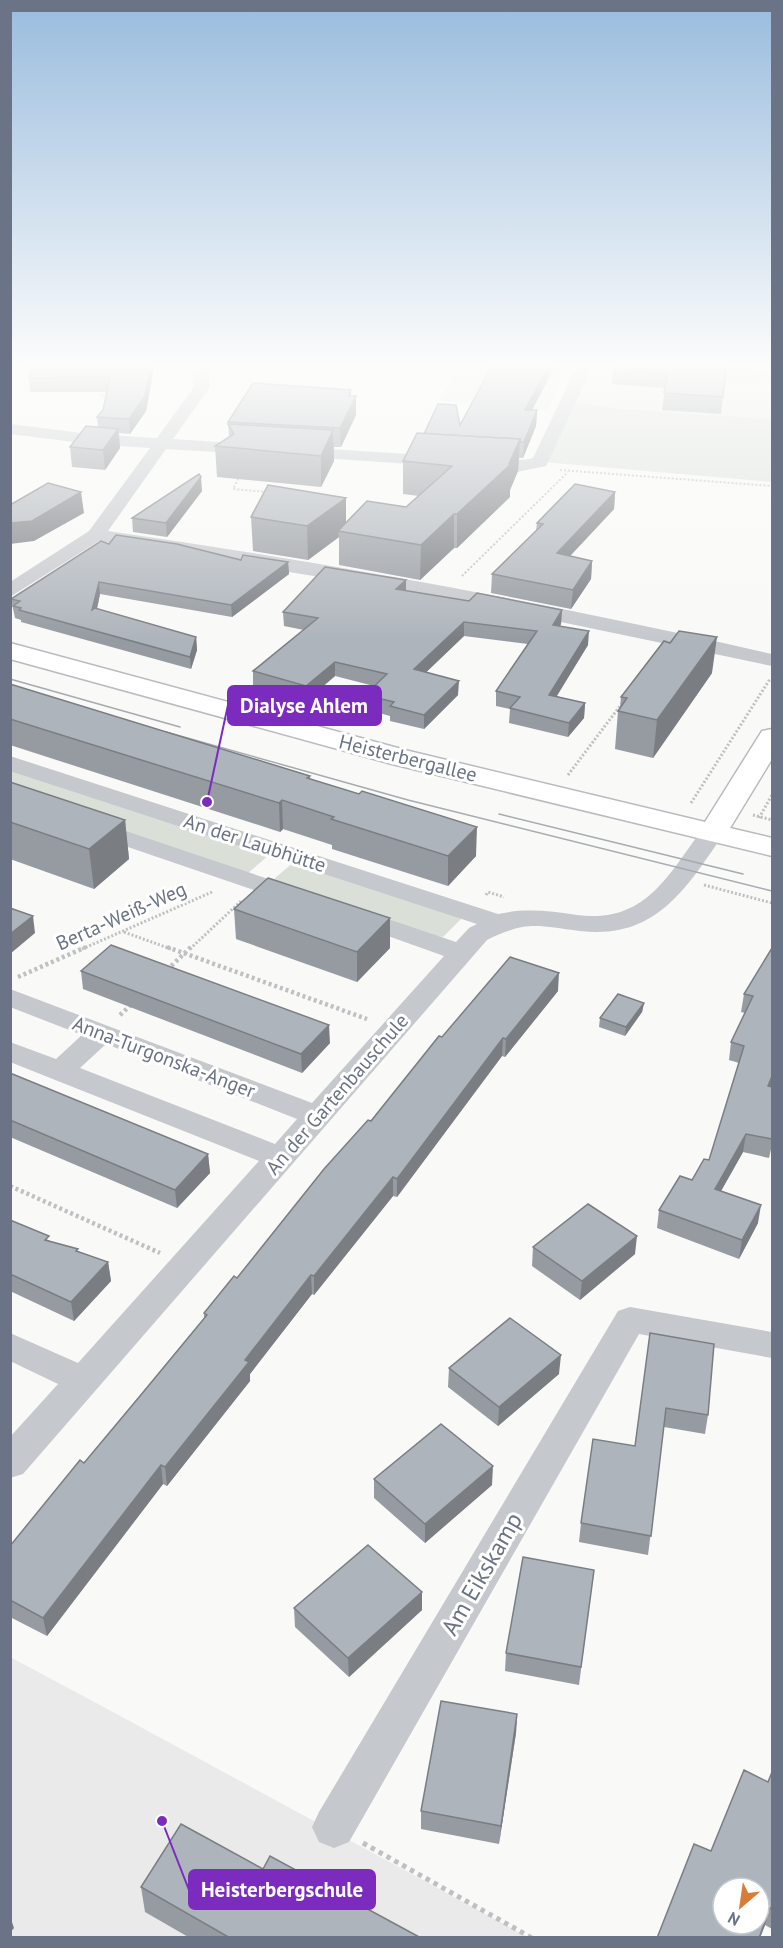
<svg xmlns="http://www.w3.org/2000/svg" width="783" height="1948" viewBox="0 0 783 1948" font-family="'PT Sans',sans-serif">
<rect width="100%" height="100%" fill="#f9f9f7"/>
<g fill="#eaeaea">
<polygon points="458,368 567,368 548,410 439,401"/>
<polygon points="595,368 772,368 772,419 622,409 576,402"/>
<polygon points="10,1657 100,1705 528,1937 11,1937"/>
</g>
<g fill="#dae0d8">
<polygon points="772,370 772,384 729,385 720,372"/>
<polygon points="576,402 622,409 772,419 772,482 543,462"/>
<polygon points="11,768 271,853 247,874 11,794"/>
<polygon points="294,862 463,917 443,937 435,936 275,882 275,878"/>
</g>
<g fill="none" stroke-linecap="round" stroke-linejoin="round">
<g stroke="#b8bbc0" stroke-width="3">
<polygon id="secondary" points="10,643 409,751 705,822 762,731 772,729 772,759 730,828 772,838 772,856 392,764 10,659"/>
</g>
<g stroke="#bfc0c3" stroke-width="2" stroke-dasharray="2 2" stroke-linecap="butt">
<polyline points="102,396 104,388"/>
<polyline points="560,470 772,486"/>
<polyline points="240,475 233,489 267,492"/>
<polyline points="462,576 568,472"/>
</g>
<g stroke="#bfc0c3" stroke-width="3" stroke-dasharray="2 2" stroke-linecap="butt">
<polyline points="568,775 623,702"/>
<polyline points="691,803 770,679"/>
<polyline points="753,815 772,820"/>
<polyline points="759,818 772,795"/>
<polyline points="704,885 772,903"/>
<polyline points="486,895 488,892 504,897"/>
<polyline points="124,932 171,949"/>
<polyline points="82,949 212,892"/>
<polyline points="190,949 241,901"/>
</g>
<g stroke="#bfc0c3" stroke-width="4.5" stroke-dasharray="3 3" stroke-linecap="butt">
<polyline points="167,947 367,1019"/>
<polyline points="167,970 191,947"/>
<polyline points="18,977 86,947"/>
<polyline points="120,1015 132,1004"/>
<polyline points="10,1186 160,1253"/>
</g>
<polyline stroke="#bfc0c3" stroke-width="5" stroke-dasharray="4.5 4.5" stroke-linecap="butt" points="363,1843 532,1938"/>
<g fill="#c5c8cc" fill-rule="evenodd">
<path d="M193,368H209L210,387L173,439L251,444L259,449L251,454L166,449L108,531C331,563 553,604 772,654V666L436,596L99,541L10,597V582L89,531L150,448L90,444L10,434V424L90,434L157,438L194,387Z"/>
<path d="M576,368H592L546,466L517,472L475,468L472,464L475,460C494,456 514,463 533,458Z"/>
<polygon points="298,447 440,456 449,461 440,466 292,456 290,452"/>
<path d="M10,756L498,914C525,908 550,911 577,915C646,924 668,875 704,827L713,825L722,827L725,832C687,887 657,940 580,931C537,926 528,920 487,940L23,1474L10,1478V1437L58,1384L10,1361V1333L78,1363L259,1161L10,1062V1042L56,1059L82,1035L10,1007V989L312,1103L444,956L346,921L342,916L346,911L355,908L364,911L456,942L469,928L477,924L10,771ZM106,1044L297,1119L275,1144L80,1068Z"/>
<polygon points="93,820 304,891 308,896 304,901 295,904 286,901 84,832 81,827 84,822"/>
<polygon points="630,1307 772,1332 772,1358 639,1334 349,1842 334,1848 319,1842 312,1827 319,1812 618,1311"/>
</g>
<use href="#secondary" fill="#fff" fill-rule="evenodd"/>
<g stroke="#a6aab1" stroke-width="1.5">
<polyline points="10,679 180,727"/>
<polyline points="166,732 408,800 772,891"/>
<polyline points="499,814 743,874"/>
</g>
</g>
<g fill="#969ba1">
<polygon points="154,368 146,411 130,434 119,433 120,448 105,470 72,467 70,447 98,427 97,417 103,410 107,392 30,392 29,378"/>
<polygon points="491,368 554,368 532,410 537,410 536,426 523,458 519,458 518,471 510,490 510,497 457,548 454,548 420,580 339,565 339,537 308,560 253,551 251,517 346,498 346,523 406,507 419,496 403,494 403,461 424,434 460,425"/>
<polygon points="613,368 772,368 726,370 721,414 662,410 665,388 612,384"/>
<polygon points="351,396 356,415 341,447 334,447 334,461 321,487 217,477 215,446 229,437 228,422"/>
<polygon points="202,491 167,537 133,532 132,518"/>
<polygon points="615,492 614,509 570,556 592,561 591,579 571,609 491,593 492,574 536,531 537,523"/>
<polygon points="109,544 241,560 288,562 289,574 232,617 100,594 97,609 196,637 197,650 191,669 21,622 21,620 15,618 11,599"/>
<polygon points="406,591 469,601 562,610 561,624 560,626 588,645 556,696 585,703 584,718 568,737 509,723 510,709 496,706 496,691 528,644 464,636 426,672 458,695 424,729 390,721 390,716 365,709 365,695 374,686 335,676 307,700 253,685 253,671 304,630 284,626 283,612"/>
<polygon points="712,673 653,758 615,749 618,711 620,708 621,697"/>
<polygon points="10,684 310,776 310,779 359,794 476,856 448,886 332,849 332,845 283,829 280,832 10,745"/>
<polygon points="10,782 125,820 129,859 94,889 10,859"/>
<polygon points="234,909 390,918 390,948 357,982 236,939"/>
<polygon points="772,948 772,1145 769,1158 743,1152 721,1191 758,1223 739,1259 657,1228 659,1210 692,1180 709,1160 739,1063 729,1060 731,1042 745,1013 741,1012 744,994"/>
<polygon points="81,971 330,1043 302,1073 83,989"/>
<polygon points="558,991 505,1057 502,1056 397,1197 393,1196 314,1295 312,1294 250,1374 250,1381 167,1486 163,1484 47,1636 10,1617 10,1546 84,1463 204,1318 204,1313 237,1278 442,1037"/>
<polygon points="644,1003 642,1012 625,1036 599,1027 600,1018"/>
<polygon points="10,1073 208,1154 210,1173 177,1208 10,1137"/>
<polygon points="10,1220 50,1241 108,1262 111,1281 74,1321 10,1291"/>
<polygon points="533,1247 635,1254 580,1300 532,1266"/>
<polygon points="650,1333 708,1415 705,1434 664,1427 648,1555 579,1542 581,1523 635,1446"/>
<polygon points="449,1368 559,1374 498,1426 448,1387"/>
<polygon points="374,1479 492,1485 425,1543 374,1498"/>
<polygon points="594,1570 579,1685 505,1671 506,1653"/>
<polygon points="294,1608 422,1610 349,1677 295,1627"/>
<polygon points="517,1714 516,1733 499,1844 421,1829 421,1811"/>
<polygon points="772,1772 772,1929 765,1925 760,1938 657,1938 711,1851 768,1782"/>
<polygon points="263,1869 421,1938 190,1938 145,1912 141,1887"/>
</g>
<g fill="#7a7e83">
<polygon points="150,368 154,368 146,411 130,434 129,419"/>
<polygon points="547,368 554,368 524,425 525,410"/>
<polygon points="351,390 351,406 356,396 356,415 341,447 340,428 348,396"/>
<polygon points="537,410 536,426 523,458 524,442"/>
<polygon points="118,429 120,448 105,470 103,450"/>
<polygon points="333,430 334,461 321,487 321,456"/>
<polygon points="520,439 518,471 510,490 510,497 457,548 457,514 509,464"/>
<polygon points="201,477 202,491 167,537 166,523"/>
<polygon points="81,492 84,513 34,541 10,544 10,523"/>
<polygon points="615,492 614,509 556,571 557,553"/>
<polygon points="346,498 346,531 338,531 339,537 308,560 307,526"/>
<polygon points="454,514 454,548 420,580 421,545"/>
<polygon points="592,561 591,579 571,609 573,590"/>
<polygon points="288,562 289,574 232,617 231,605"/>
<polygon points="406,580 406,593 396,589"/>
<polygon points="99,582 100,594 94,622 92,610"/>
<polygon points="562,610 561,624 552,639 553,625"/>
<polygon points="464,622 464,636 414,684 414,669"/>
<polygon points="589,631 588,645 549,709 549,695"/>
<polygon points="196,637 197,650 191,669 190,657"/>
<polygon points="717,637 712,673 653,758 657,720"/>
<polygon points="335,662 335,676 307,700 306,686"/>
<polygon points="459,681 458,695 424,729 424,715"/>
<polygon points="585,703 584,718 568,737 569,723"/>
<polygon points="282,800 283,829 280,832 279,803"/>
<polygon points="125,820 129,859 94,889 89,849"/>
<polygon points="477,827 476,856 448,886 448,856"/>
<polygon points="33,916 35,933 10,954 10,934"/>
<polygon points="390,918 390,948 357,982 357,952"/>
<polygon points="559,973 558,991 505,1057 506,1039"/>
<polygon points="644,1003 642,1012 625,1036 626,1027"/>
<polygon points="329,1025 330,1043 302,1073 301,1054"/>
<polygon points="503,1038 502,1056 397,1197 397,1179"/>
<polygon points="772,1076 772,1087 768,1086"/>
<polygon points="746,1134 743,1152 712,1207 715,1189"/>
<polygon points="208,1154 210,1173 177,1208 175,1190"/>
<polygon points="393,1177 393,1196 314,1295 314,1276"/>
<polygon points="761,1205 758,1223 739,1259 742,1240"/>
<polygon points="637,1236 635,1254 580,1300 582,1281"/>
<polygon points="108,1262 111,1281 74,1321 71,1302"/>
<polygon points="311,1275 312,1294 250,1374 250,1381 167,1486 165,1467 245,1360"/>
<polygon points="561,1355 559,1374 498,1426 499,1407"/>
<polygon points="161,1465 163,1484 47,1636 43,1618"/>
<polygon points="493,1466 492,1485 425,1543 425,1524"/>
<polygon points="422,1592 422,1610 349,1677 348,1658"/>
<polygon points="517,1714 516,1733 499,1844 501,1826"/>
<polygon points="770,1908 765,1925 760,1938 759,1938"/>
<polygon points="10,1916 14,1928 10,1933"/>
</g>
<g fill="#aeb4bb" stroke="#7a7e83" stroke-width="1.5" fill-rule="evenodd">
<polygon points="32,368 150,368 145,396 129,419 97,417 103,410 110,377 29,378"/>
<polygon points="491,368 547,368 525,410 537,410 524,442 520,442 520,439 424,434 438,404 456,405 460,425"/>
<polygon points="619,368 726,368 723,397 664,393 668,372"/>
<polygon points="253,383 351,390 348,396 356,396 340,428 228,422"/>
<polygon points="228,424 333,430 321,456 215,446 234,434"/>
<polygon points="86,426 118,429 103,450 70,447"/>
<polygon points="417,433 520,439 509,464 511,464 457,514 454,514 421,545 338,531 367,501 406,507 452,466 403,461"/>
<polygon points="199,474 201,477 166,523 132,518"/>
<polygon points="48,483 81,492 32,521 10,523 10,505"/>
<polygon points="575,484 615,492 557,553 592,561 573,590 492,574 543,524 537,523"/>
<polygon points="268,485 346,498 307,526 251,517"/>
<polygon points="116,535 177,544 241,560 243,555 288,562 231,605 99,582 92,610 95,608 196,637 190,657 19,610 21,608 13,606 20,601 11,599 101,541 109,544"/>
<polygon points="325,567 406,580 396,589 469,601 477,593 562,610 553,625 589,631 549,695 585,703 569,723 510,708 520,697 496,691 537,631 464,622 414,669 459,681 424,715 390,706 394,702 365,695 387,674 335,662 306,686 253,671 318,618 283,612"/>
<polygon points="679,631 717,637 657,720 618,711 627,698 621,697 664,641 670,643"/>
<polygon points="10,684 310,776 307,778 359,794 362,791 477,827 448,856 331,819 334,817 282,800 279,803 10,719"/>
<polygon points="10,782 125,820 89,849 10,822"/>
<polygon points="268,878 390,918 357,952 234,909"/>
<polygon points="10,908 33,916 10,934"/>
<polygon points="111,945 329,1025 301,1054 81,971"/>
<polygon points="772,948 772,1076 768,1086 772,1087 772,1139 746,1134 715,1189 761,1205 742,1240 659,1210 680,1176 692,1180 704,1159 709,1160 744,1046 731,1042 753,996 744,994"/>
<polygon points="510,957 559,973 506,1039 503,1038 397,1179 393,1177 314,1276 311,1275 245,1360 249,1362 165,1467 161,1465 43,1618 10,1600 10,1546 80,1460 84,1463 140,1396 207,1315 204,1313 234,1276 237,1278 324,1169 368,1120 371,1121 439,1036 442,1037"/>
<polygon points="618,994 644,1003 626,1027 600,1018"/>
<polygon points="10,1073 208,1154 175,1190 10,1120"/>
<polygon points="588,1204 637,1236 582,1281 533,1247"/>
<polygon points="10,1220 49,1236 45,1240 78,1249 76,1251 108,1262 71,1302 10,1274"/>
<polygon points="510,1318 561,1355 499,1407 449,1368"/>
<polygon points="650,1333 714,1344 708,1415 666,1408 651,1536 581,1523 593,1439 635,1446"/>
<polygon points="441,1424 493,1466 425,1524 374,1479"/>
<polygon points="368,1545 422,1592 348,1658 294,1608"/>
<polygon points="523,1557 594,1570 581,1667 506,1653"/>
<polygon points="441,1701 517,1714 501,1826 421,1811"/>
<path d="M744,1770L768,1782L772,1772V1909L770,1908L759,1938H657L694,1844L711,1851ZM723,1888H759V1924H723Z"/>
<polygon points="181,1824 263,1869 270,1856 421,1938 230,1938 141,1887"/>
</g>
<linearGradient id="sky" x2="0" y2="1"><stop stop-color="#99bcde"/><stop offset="0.57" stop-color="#fcfcfb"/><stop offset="1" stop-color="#fcfcfb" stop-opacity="0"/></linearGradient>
<rect width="783" height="641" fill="url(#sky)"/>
<g text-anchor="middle" stroke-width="6" stroke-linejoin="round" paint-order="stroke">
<g font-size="20" fill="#6a7486" stroke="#fff">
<text transform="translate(408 758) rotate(14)" y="7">Heisterbergallee</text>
<text transform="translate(255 843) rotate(18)" y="7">An der Laubhütte</text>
<text transform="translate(121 916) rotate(-24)" y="7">Berta-Weiß-Weg</text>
<text transform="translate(164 1057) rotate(21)" y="7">Anna-Turgonska-Anger</text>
<text transform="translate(337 1094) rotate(-49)" y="7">An der Gartenbauschule</text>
</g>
<g font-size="24" fill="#6a7486" stroke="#fff">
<text transform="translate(482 1574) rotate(-60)" y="8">Am Eikskamp</text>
</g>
</g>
<path fill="none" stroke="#7b2cbf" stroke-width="2" d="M207 802L228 705M162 1821L189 1890"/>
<g fill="#7b2cbf" stroke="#fff" stroke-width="2">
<circle cx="207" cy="802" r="6"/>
<circle cx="162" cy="1821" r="6"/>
</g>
<g fill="#7b2cbf" stroke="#7b2cbf" stroke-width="2">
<rect x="228" y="686" width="153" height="39" rx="6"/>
<rect x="189" y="1870" width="186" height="39" rx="6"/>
</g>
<g font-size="21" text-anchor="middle" font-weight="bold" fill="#fff">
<text x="304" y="713">Dialyse Ahlem</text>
<text x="282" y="1897">Heisterbergschule</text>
</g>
<rect width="783" height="1948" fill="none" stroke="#6a7486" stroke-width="24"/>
<g transform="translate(741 1906) rotate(209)"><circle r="28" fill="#ffffff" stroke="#c3c7cf" stroke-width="1.5"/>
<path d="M0-4.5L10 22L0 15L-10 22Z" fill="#d87d38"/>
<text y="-9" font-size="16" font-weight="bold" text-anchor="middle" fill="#6a7486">N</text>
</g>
</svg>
